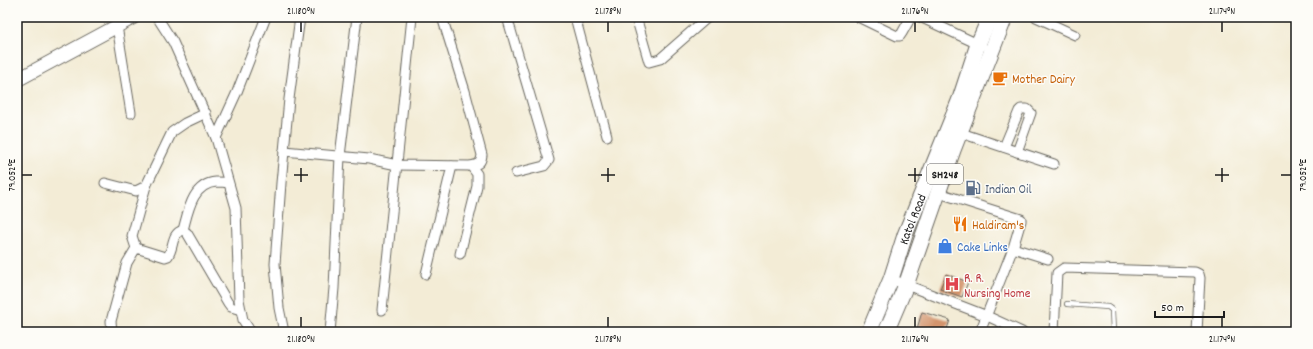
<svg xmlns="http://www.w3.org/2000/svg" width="1313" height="349" viewBox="0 0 1313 349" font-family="Dekko,sans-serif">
<rect width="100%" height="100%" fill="#fdfcf7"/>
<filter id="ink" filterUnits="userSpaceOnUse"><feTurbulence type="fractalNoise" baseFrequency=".025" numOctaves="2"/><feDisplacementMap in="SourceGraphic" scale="8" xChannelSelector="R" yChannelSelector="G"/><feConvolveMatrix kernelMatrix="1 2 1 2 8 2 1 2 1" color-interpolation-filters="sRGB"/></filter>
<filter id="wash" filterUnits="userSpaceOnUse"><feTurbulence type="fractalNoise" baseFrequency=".012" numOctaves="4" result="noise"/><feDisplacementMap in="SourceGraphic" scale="16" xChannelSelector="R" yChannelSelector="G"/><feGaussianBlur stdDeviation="0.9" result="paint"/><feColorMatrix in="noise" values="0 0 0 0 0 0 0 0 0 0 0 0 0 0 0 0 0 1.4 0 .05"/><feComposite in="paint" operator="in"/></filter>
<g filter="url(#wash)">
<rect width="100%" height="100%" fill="#f3ecd6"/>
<g id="blocks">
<g fill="#d3946d">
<polygon points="946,274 968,282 962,297 940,289"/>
<polygon points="922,312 950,320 946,332 916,332"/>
</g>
</g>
</g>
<g filter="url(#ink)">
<use href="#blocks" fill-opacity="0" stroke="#67655d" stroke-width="1"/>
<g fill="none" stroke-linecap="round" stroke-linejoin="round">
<g stroke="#67655d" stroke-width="6">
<polyline id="lane" points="1067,304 1108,307 1112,310 1113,332"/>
</g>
<g stroke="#67655d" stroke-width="11">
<g id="street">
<polyline points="157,17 173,42 216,138 236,208 239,300 243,320 251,332"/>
<polyline points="507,17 549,160 544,166 516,173"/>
<polyline points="575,17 607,136"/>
<polyline points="636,17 649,62 660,59 708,17"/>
<polyline points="858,17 897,36 900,36 902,33 911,17"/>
<polyline points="920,17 982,46"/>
<polyline points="1036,17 1075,35"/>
<polyline points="117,26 131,113"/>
<polyline points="961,133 1054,164"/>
<polyline points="216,138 237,92 266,17"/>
<polyline points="1004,147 1019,111 1021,109 1027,109 1031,113 1017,152"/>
<path d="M284,151L369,159L397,165L471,166C479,164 481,163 482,155L465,91L442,17"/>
<polyline points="105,183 136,191 146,186 172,132 185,123 206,113"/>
<polyline points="939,193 1021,219 1021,221 1013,248 980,332"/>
<path d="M183,230C188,212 192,184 216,182C220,182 224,182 228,183"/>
<polyline points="136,248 132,236 146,186"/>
<polyline points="1013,248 1048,259"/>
<polyline points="460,254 477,186 477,174 471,166"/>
<polyline points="426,274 452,166"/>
<polyline points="891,279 987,316 1022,332"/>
<polyline points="382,310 412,17"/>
<path d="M112,332L111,321L127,263L136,248L165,257L168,256C174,248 171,233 183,230L187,233L228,303L231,307L241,310"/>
<polyline points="284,332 279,308 275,264 281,183 289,99 300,17"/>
<polyline points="330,332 334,288 340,156 357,17"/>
<polyline points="1054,332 1057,273 1064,268 1195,272 1199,274 1200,278 1197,332"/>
</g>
</g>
<g stroke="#67655d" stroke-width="15">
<polyline id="secondary" points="17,80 134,17"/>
</g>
<g stroke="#67655d" stroke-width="17">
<g id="primary">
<path id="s1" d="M869,332L891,279L905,235L960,99L978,44L990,17"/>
<polyline points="886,332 906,285 953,150 1005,17"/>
</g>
</g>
<use href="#lane" stroke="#fff" stroke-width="4.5"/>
<use href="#street" stroke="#fff" stroke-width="9"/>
<use href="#secondary" stroke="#fff" stroke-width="13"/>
<use href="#primary" stroke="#fff" stroke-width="15"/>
</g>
</g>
<path fill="none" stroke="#1c1c1c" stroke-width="1.5" d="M301,22V32M608,22V32M915,22V32M1222,22V32M301,168V182M608,168V182M915,168V182M1222,168V182M22,175H32M294,175H308M601,175H615M908,175H922M1215,175H1229M1281,175H1291M301,317V327M608,317V327M915,317V327M1222,317V327"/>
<defs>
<g id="cafe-bare" transform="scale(1.2)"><path d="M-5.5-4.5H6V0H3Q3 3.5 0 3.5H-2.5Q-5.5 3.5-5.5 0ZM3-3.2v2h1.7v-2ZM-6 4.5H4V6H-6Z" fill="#e8710a" stroke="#fdfcf7" stroke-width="2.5" paint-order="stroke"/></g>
<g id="fuel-bare" transform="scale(1.2)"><path d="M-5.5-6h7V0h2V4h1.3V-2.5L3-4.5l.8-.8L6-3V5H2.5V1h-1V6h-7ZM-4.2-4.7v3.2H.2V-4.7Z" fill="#5c6f8a" stroke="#fdfcf7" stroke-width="2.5" paint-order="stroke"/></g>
<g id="restaurant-bare" transform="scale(1.2)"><path d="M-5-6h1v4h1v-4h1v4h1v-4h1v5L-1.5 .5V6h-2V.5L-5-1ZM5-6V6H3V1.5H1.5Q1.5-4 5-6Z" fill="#e8710a" stroke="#fdfcf7" stroke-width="2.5" paint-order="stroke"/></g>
<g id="shop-bare" transform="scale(1.2)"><path d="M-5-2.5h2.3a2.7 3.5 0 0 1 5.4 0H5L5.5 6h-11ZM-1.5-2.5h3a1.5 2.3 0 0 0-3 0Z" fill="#3f7fe0" stroke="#fdfcf7" stroke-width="2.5" paint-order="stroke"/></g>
<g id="hospital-bare" transform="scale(1.2)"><path d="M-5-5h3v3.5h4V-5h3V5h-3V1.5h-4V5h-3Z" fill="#e0444e" stroke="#fdfcf7" stroke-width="2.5" paint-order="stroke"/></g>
</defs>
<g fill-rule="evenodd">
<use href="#cafe-bare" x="1000" y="78"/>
<use href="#fuel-bare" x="973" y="188"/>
<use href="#restaurant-bare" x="960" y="224"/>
<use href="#shop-bare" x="945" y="246"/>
<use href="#hospital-bare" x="952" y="284"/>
</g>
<g text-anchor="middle" stroke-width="3" stroke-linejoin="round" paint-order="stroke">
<rect fill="#fdfcf7" stroke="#605f5e" stroke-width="1" x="927" y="164" width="36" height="20" rx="3"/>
<g font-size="12" font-weight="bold" fill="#1c1c1c">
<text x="945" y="178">SH248</text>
</g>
<g font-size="13" fill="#c56008" stroke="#fdfcf7" text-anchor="start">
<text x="1012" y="83">Mother Dairy</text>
<text x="972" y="229">Haldiram's</text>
</g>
<g font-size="13" fill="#4e5e75" stroke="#fdfcf7" text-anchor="start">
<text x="985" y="193">Indian Oil</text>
</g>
<g font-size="13" fill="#1c1c1c" stroke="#fdfcf7">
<text dy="5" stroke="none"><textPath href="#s1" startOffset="121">Katol Road</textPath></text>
</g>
<g font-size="13" fill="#366cbe" stroke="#fdfcf7" text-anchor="start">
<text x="957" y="251">Cake Links</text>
</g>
<g font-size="13" fill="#be3a42" stroke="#fdfcf7" text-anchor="start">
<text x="964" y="282">R. R.<tspan x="964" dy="15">Nursing Home</tspan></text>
</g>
</g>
<rect width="1313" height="349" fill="none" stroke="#fdfcf7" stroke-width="44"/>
<path d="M1155 311v6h69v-6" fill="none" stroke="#1c1c1c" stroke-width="2"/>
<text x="1161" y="311" font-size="12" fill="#1c1c1c" stroke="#fdfcf7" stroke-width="3" paint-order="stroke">50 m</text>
<rect x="22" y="22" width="1269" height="305" fill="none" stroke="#1c1c1c" stroke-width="1.5"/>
<g font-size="10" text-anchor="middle" fill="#1c1c1c">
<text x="301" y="14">21.180°N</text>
<text x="608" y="14">21.178°N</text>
<text x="915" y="14">21.176°N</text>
<text x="1222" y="14">21.174°N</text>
<text transform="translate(1302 175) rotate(-90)" y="4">79.052°E</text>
<text transform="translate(11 175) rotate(-90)" y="4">79.052°E</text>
<text x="301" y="342">21.180°N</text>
<text x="608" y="342">21.178°N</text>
<text x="915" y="342">21.176°N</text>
<text x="1222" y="342">21.174°N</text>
</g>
</svg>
